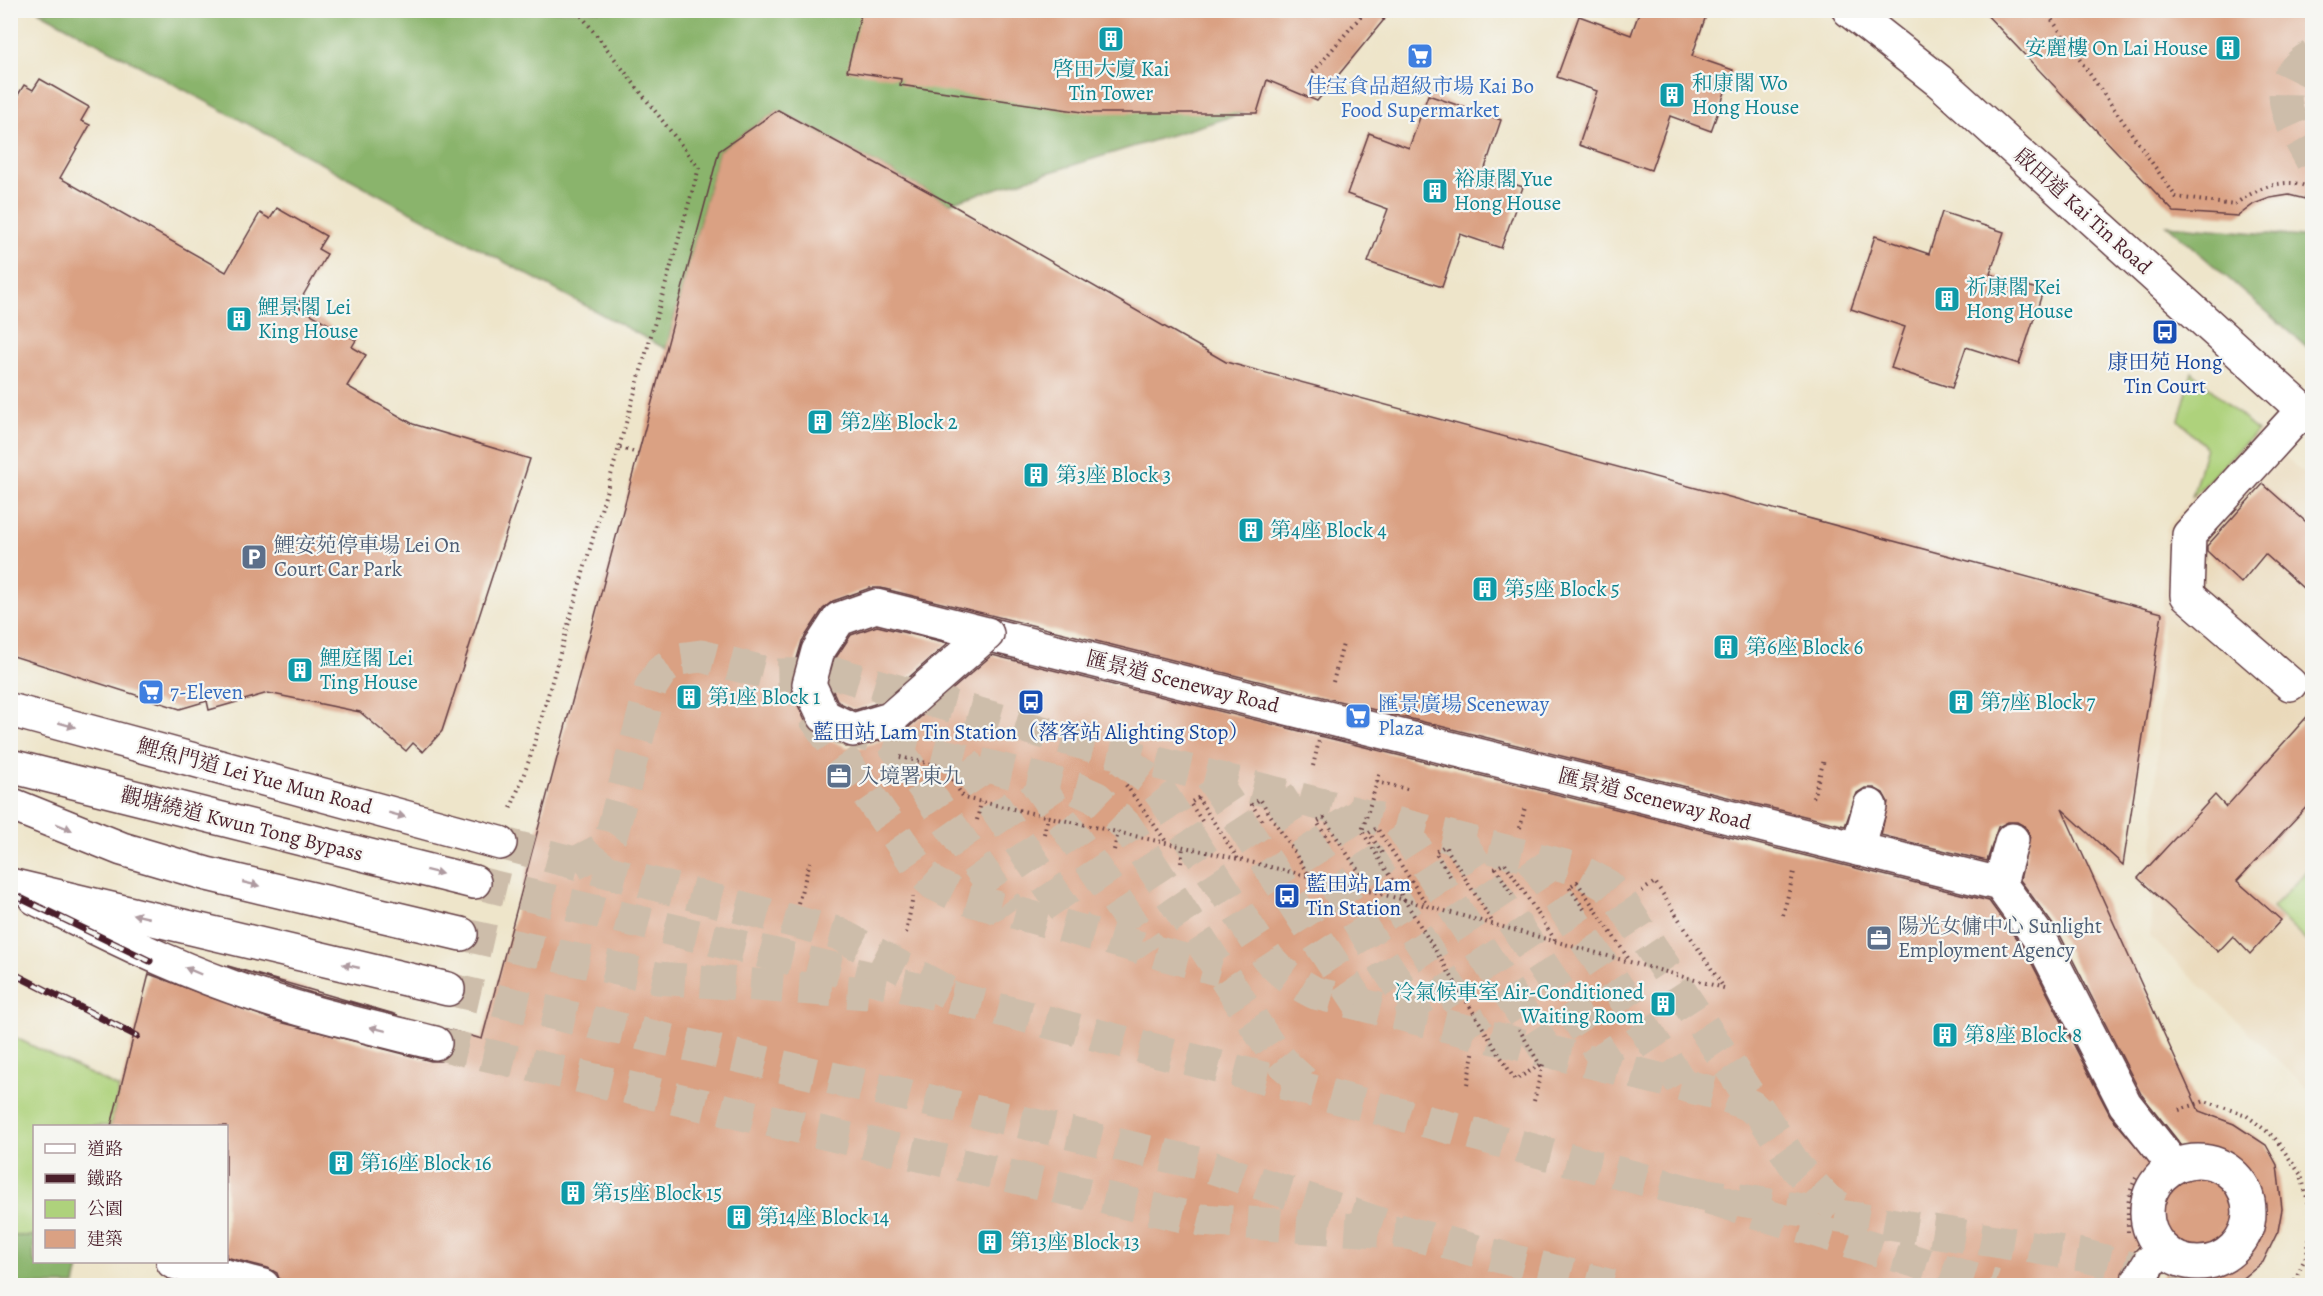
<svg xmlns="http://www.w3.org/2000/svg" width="2323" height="1296" viewBox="0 0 2323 1296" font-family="Alegreya,'Noto Serif TC',serif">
<rect width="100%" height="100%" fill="#f6f6f2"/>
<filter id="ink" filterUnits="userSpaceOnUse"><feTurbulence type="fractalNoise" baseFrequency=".0167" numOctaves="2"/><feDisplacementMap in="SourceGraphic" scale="12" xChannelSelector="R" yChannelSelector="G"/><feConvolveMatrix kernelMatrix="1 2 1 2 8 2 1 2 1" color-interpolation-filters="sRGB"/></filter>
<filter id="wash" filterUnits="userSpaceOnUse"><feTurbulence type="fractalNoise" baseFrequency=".008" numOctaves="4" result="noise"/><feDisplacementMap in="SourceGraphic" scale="24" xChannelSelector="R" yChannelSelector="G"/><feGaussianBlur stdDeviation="1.35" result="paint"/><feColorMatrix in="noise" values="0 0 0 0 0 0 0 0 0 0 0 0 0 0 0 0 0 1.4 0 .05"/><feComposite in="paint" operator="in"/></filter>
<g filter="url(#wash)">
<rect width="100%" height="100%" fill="#eee5ca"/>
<polygon fill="#ead9ba" points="2257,431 2312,481 2312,1093 2150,937 2166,529 2192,497"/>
<g fill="#aed27c" stroke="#7c7854" stroke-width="1.5">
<polygon points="2192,372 2257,431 2192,497 2206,447 2179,420"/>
<polygon points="2312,865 2312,947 2272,908"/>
<polygon points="10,1035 119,1088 111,1126 34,1126 34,1236 11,1236"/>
</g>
<g fill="#8ab46c" stroke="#6a6a4c" stroke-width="1.5">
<polygon points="38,11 862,11 1215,67 1265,87 1243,113 949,203 778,110 719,151 666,349"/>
<polygon points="2167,225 2312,238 2312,351"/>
<polygon points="10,1236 34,1236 34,1262 80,1262 75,1285 11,1285"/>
</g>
<g id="blocks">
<g fill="#daa183" fill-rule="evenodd">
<polygon points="862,10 1392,10 1317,101 1267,80 1257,113 1089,113 900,85 901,79 847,71"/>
<polygon points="1640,10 1708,10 1692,56 1733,70 1711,131 1670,116 1651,170 1579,145 1597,91 1557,77 1579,16 1631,35"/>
<polygon points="1982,10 2313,10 2313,201 2289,195 2270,198 2254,204 2238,216 2174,212"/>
<polygon points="40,79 89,107 81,121 90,125 60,178 226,272 260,213 270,219 277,208 326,236 318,249 327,254 297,306 356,340 352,347 366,355 347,386 413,424 530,459 442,731 423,752 413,743 406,751 360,712 268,693 209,710 207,701 180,709 10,655 10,108 24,85 33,90"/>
<polygon points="1428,95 1501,120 1483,174 1523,187 1501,248 1460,234 1442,287 1368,262 1388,209 1347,194 1369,133 1409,148"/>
<path d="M778,110L949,203L1226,362L2162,613L2123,865L2062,809L2199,1111L2234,1124L2266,1145L2277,1165L2282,1209L2278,1231L2263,1262L2234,1286H2158L2169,1262L2167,1253L2160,1246L2150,1243L2140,1246L2134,1252L2122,1273L2120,1286H287L281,1284L277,1273L268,1268L226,1257V1126H111L149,974L276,1021L431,1061H441L449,1055L453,1048V1037L447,1029L482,1039L719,151ZM870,588H881L1845,826L1857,793L1865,788H1874L1883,793L1888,802L1881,835L1987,861L1998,827L2008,822H2017L2026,827L2030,836L2020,880L2059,933L2141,1094L2189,1155L2193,1164L2191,1173L2186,1180L2177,1184L2167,1183L2110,1115L2026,952L1989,901L992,655L902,733L858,748L846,747L816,733L807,725L792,692L791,679L802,641L823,609L833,601Z"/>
<polygon points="1942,212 2004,232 1990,274 2043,291 2019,364 1966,347 1952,388 1891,368 1905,327 1851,309 1875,236 1929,254"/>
<polygon points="2263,484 2313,528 2313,597 2265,554 2241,583 2207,551 2207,546"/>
<polygon points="877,626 948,643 881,702 855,710 838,702 829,682 835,659 851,635"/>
<polygon points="2313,710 2313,800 2237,881 2281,920 2250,954 2233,936 2218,952 2138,878 2215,795 2226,807"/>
<polygon points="228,966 398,1015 312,993"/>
</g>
</g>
</g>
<g filter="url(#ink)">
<use href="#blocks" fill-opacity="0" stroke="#633d43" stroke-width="1.5"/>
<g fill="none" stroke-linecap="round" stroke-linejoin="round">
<g stroke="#cdbdaa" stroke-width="33" stroke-dasharray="33 16" stroke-linecap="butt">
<path d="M2312,56C2263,85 2292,123 2312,161"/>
<polyline points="813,715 923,874 934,884 960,897 1220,970"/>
<polyline points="838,728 1077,789 1097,798 1126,826 1270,1047 1286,1066 1313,1091"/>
<polyline points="892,742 1011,912"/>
<path d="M1121,758L1151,781L1162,795L1268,958C1282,974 1296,983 1315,993L1723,1095L1751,1106L1760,1115"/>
<polyline points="964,761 1079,930"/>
<polyline points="1211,777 1359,1003"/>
<polyline points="1034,779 1151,951"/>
<polyline points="1278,794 1420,1019"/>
<polyline points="1338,809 1478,1033"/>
<polyline points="1400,824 1546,1050"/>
<polyline points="1459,840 1609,1066"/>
<polyline points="1531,858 1681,1083"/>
<polyline points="574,864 599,851 612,833 651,687 662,670 679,659 701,656 775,675 838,674 1106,750 1577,869 1608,886 1620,900 1797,1168 1826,1199 1854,1217"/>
</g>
<g stroke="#cdbdaa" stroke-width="33" stroke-dasharray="33 16" stroke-linecap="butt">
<polyline points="500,843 837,933 962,1000"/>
<polyline points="435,1043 1200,1220 1408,1233"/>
<polyline points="1690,1192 2082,1255 2199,1286"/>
</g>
<g stroke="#cdbdaa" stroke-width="33" stroke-dasharray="33 16" stroke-linecap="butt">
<polyline points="474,882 962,1000 1313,1091 1690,1192 1995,1286"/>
<polyline points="461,934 657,978 868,993"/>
<polyline points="448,989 1202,1164 1408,1233 1612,1286"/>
</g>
<g stroke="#633d43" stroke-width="36">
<g id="minor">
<polyline points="1849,10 1939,81 2312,418"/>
<polyline points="987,634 2000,884 2042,942 2125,1104 2174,1166"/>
<polyline points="2290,684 2187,595 2189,535 2303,410"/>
<polyline points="1858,849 1870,806"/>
<polyline points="2000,884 2012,840"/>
<circle cx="2198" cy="1212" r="51"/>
<polyline points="173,1262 263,1286"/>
</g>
</g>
<g stroke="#633d43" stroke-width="36">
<g id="major">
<polyline points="10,710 500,843"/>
<path d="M35,898C99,930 164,963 232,987C298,1011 366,1026 435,1043"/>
</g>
</g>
<g stroke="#633d43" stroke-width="36">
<g id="highway">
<polyline points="10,766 474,882"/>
<polyline points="10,804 122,849 207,874 461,934"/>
<polyline points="10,885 448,989"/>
</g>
</g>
<g stroke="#633d43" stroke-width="4" stroke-dasharray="1.5 4.5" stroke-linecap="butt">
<polyline points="1374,10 1384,19 1392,10"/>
<path d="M2045,10L2176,197L2234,205C2253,190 2289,173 2312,190"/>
<polyline points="1313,72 1366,10"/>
<polyline points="620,448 638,453"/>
<polyline points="1333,682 1343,644"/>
<polyline points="1377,782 1380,772"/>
<polyline points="1126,785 1167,843"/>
<polyline points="1813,798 1824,760"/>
<polyline points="511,808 530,758 699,168 577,10"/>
<polyline points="977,820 981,802"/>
<polyline points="1262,820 1252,805 1260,799 1310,877"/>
<polyline points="1202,821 1190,803 1198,798 1238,859"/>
<polyline points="1520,828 1525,807"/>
<polyline points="1044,834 1048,816"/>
<polyline points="1329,841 1317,822 1324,818 1372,892"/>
<polyline points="1114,850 1118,832"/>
<polyline points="1382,853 1369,833 1377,828 1429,908"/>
<polyline points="1181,863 1183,847"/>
<polyline points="1450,876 1435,852 1445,846 1493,923"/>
<polyline points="1642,891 1655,882 1682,924"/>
<polyline points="1512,895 1496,868 1505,863 1555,940"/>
<polyline points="798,903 810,862"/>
<polyline points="1584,909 1569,887 1577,882 1630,961"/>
<polyline points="1783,915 1794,872"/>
<polyline points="906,933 913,897"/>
<polyline points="1467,1084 1474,1049"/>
<polyline points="1534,1101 1543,1064"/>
<polyline points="2179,1110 2205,1101 2246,1115 2274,1137 2301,1175 2312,1217"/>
<path d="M2128,1232C2128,1212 2126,1197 2136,1178"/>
<polyline points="2295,1280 2307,1254 2312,1223"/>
</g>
<use href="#minor" stroke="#fff" stroke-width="33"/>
<use href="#major" stroke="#fff" stroke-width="33"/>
<use href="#highway" stroke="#fff" stroke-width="33"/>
<g stroke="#4a1f2b" stroke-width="7">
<g id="rail">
<polyline points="10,893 150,961"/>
<polyline points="10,972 137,1036"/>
</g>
</g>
<use href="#rail" stroke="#f6f6f2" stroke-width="4.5" stroke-dasharray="14" stroke-linecap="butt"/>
<g stroke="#633d43" stroke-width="36" stroke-linecap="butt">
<g id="minor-bridge">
<polygon points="876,606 987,634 890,719 853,730 824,716 809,684 818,651 839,619"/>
<polyline points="2138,1282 2150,1262"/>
</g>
</g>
<g stroke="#633d43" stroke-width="4" stroke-dasharray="1.5 4.5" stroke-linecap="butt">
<polyline points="900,757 944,767 964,798 1238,859 1405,900 1724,988 1682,924"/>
<polyline points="1313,766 1321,732"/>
<polyline points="839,776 851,768"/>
<polyline points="1407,789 1377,782 1362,831 1515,1080 1540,1065 1519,1029"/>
</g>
<use href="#minor-bridge" stroke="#fff" stroke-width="33"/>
</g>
<defs><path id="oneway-solid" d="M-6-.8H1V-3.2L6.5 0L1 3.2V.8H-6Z" transform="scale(1.5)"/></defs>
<g fill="#ae9aa0">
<use href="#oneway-solid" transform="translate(67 725) rotate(15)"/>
<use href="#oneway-solid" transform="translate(397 815) rotate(15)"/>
<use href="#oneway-solid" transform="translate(64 827) rotate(22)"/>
<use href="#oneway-solid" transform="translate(434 872) rotate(14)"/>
<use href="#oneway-solid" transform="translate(251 884) rotate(13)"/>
<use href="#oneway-solid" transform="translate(141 916) rotate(-167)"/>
<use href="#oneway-solid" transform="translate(351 966) rotate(-167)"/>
<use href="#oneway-solid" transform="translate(193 971) rotate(-157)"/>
<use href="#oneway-solid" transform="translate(378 1029) rotate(-166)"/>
</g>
</g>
<defs>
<g id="building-square" transform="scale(1.35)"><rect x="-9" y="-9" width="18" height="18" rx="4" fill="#0f9aa8" stroke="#f6f6f2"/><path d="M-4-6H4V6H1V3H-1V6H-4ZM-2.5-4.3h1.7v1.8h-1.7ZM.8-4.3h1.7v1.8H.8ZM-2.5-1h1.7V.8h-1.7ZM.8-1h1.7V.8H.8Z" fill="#fff"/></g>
<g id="supermarket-square" transform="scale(1.35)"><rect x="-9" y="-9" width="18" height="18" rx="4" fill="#3f7fe0" stroke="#f6f6f2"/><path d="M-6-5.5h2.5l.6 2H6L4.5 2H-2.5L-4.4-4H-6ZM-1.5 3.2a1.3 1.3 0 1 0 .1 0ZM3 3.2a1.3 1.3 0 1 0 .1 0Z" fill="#fff"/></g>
<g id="bus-square" transform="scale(1.35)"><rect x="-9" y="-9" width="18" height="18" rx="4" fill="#1a4fb4" stroke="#f6f6f2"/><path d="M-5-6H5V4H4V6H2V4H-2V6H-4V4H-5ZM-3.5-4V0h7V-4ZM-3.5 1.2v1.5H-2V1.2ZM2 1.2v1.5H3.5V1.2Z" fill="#fff"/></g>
<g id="parking-square" transform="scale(1.35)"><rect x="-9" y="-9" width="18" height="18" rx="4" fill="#5c6f8a" stroke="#f6f6f2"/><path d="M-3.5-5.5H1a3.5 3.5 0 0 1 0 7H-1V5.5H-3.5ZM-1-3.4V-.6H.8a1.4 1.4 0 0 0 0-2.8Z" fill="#fff"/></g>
<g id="office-square" transform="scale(1.35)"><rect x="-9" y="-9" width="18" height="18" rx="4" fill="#5c6f8a" stroke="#f6f6f2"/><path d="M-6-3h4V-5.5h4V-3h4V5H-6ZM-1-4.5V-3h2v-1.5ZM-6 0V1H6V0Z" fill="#fff"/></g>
</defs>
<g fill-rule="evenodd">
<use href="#building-square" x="1111" y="39"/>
<use href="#building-square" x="2228" y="48"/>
<use href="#supermarket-square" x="1420" y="56"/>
<use href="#building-square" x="1672" y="95"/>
<use href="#building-square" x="1435" y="191"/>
<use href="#building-square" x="1947" y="299"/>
<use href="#building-square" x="239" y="319"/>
<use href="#bus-square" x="2165" y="332"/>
<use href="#building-square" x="820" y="422"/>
<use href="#building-square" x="1036" y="475"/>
<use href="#building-square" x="1251" y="530"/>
<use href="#parking-square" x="254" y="557"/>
<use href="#building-square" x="1485" y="589"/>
<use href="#building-square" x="1726" y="647"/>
<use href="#building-square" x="300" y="670"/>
<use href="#supermarket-square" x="151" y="692"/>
<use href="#building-square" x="689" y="697"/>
<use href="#bus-square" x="1031" y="702"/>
<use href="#building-square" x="1961" y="702"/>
<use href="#supermarket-square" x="1358" y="716"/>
<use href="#office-square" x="839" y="776"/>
<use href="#bus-square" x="1287" y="896"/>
<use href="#office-square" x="1879" y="938"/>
<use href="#building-square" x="1663" y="1004"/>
<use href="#building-square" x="1945" y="1035"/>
<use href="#building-square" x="341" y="1163"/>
<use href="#building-square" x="573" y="1193"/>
<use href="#building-square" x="739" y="1217"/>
<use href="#building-square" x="990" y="1242"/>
</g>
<g text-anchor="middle" stroke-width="4.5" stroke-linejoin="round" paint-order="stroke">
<g font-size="21" fill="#0d838f" stroke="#f6f6f2" text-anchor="start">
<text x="2208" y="55" text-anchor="end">安麗樓 On Lai House</text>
<text x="1111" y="76" text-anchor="middle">啓田大廈 Kai<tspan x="1111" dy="24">Tin Tower</tspan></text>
<text x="1692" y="90">和康閣 Wo<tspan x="1692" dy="24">Hong House</tspan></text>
<text x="1454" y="186">裕康閣 Yue<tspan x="1454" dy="24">Hong House</tspan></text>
<text x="1966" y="294">祈康閣 Kei<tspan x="1966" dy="24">Hong House</tspan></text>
<text x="258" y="314">鯉景閣 Lei<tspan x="258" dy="24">King House</tspan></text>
<text x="840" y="429">第2座 Block 2</text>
<text x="1056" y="482">第3座 Block 3</text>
<text x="1270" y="537">第4座 Block 4</text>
<text x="1504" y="596">第5座 Block 5</text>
<text x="1746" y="654">第6座 Block 6</text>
<text x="320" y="665">鯉庭閣 Lei<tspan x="320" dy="24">Ting House</tspan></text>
<text x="708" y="704">第1座 Block 1</text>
<text x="1980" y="709">第7座 Block 7</text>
<text x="1644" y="999" text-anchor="end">冷氣候車室 Air-Conditioned<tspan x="1644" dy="24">Waiting Room</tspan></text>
<text x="1964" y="1042">第8座 Block 8</text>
<text x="360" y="1170">第16座 Block 16</text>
<text x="592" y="1200">第15座 Block 15</text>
<text x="758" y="1224">第14座 Block 14</text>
<text x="1010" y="1249">第13座 Block 13</text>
</g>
<g font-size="21" fill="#366cbe" stroke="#f6f6f2" text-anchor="start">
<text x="1420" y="93" text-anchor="middle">佳宝食品超級市場 Kai Bo<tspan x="1420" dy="24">Food Supermarket</tspan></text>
<text x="170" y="699">7-Eleven</text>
<text x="1378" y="711">匯景廣場 Sceneway<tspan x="1378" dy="24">Plaza</tspan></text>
</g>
<g font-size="21" fill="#4a1f2b" stroke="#f6f6f2">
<text transform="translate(2083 211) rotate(42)" y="7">啟田道 Kai Tin Road</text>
<text transform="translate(1183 682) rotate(14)" y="7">匯景道 Sceneway Road</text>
<text transform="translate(255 776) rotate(15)" y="7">鯉魚門道 Lei Yue Mun Road</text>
<text transform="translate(1655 799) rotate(14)" y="7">匯景道 Sceneway Road</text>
<text transform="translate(242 824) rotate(14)" y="7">觀塘繞道 Kwun Tong Bypass</text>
</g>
<g font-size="21" fill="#164399" stroke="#f6f6f2">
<text x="2165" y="369">康田苑 Hong<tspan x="2165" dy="24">Tin Court</tspan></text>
<text x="1031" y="739">藍田站 Lam Tin Station（落客站 Alighting Stop）</text>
<text x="1306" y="891" text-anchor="start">藍田站 Lam<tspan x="1306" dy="24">Tin Station</tspan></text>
</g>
<g font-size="21" fill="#4e5e75" stroke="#f6f6f2" text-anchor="start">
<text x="274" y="552">鯉安苑停車場 Lei On<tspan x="274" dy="24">Court Car Park</tspan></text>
<text x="858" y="783">入境署東九</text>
<text x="1898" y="933">陽光女傭中心 Sunlight<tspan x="1898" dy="24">Employment Agency</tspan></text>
</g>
</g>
<rect width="2323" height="1296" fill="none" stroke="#f6f6f2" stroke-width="36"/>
<rect x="33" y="1125" width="195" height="138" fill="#f6f6f2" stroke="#b1a0a2" stroke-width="1.5"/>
<rect x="45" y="1144" width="30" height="9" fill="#ffffff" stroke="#b1a0a2" stroke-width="1.5"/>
<text x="87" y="1155" font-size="18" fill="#4a1f2b">道路</text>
<rect x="45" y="1174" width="30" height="9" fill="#4a1f2b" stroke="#b1a0a2" stroke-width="1.5"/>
<text x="87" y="1185" font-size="18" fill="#4a1f2b">鐵路</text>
<rect x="45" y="1200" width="30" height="18" fill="#aed27c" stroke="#b1a0a2" stroke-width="1.5"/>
<text x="87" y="1215" font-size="18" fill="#4a1f2b">公園</text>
<rect x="45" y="1230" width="30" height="18" fill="#daa183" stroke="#b1a0a2" stroke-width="1.5"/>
<text x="87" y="1245" font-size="18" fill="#4a1f2b">建築</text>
</svg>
